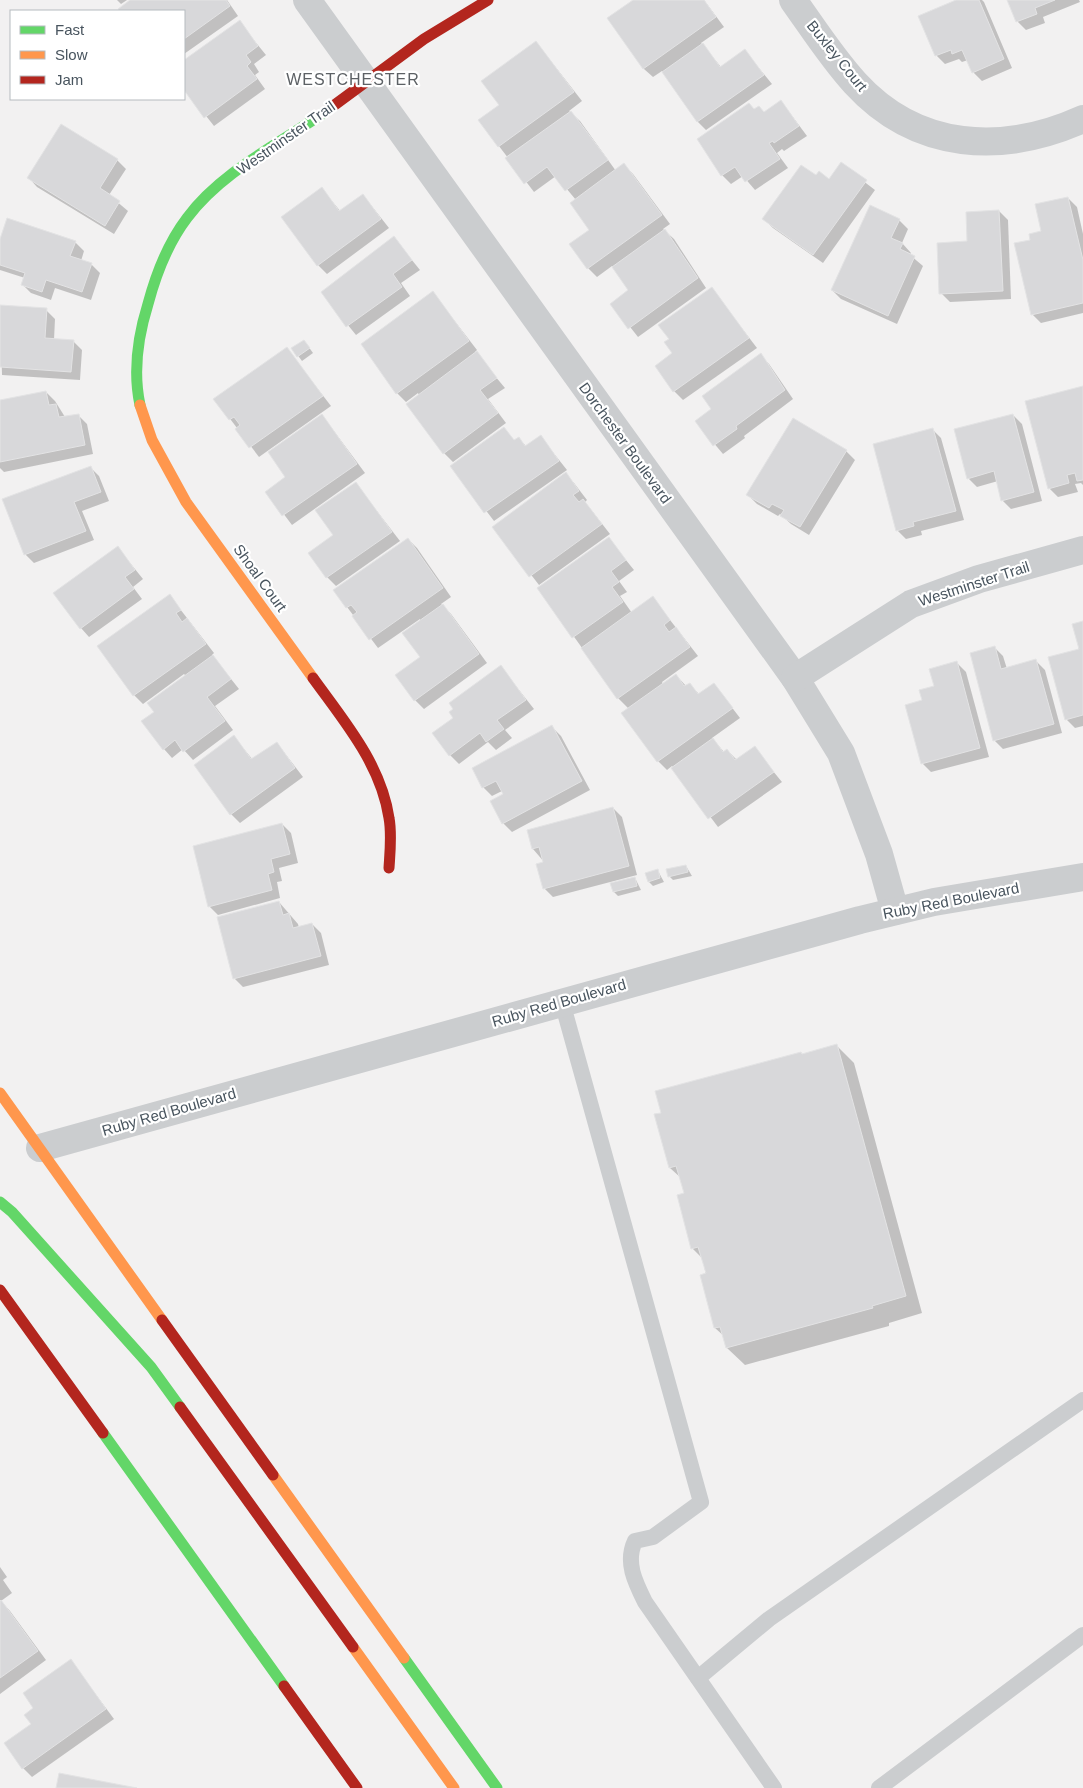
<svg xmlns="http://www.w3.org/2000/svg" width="1083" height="1788" viewBox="0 0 1083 1788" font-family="Arial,sans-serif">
<rect width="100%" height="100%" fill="#f2f1f1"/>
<g fill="#0003">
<polygon points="117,0 127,0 121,4"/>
<polygon points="132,0 227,0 238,16 184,54 184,11 121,11 120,9"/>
<polygon points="635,0 704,0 724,27 701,43 721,67 745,51 772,84 706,130 697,121 662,71 653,77 644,69 608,19"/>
<polygon points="959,0 982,0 984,2 1012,68 982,81 973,72 968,60 962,62 959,59 945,64 936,55"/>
<polygon points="1009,0 1079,0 1080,2 1043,17 1045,23 1026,30 1017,21"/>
<polygon points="239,22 266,55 254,64 259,72 255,75 265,89 214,126 184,88 184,62"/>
<polygon points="536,42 582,101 569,111 580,121 616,171 624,165 633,174 670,224 663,229 674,239 706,288 638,337 612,304 630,290 612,266 597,277 588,268 591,230 576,200 556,176 534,192 479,120 500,105"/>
<polygon points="781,101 807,136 784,151 782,149 777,153 788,168 755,190 743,176 731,184 722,175 754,110 765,113"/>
<polygon points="117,160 126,169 109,195 128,211 114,234 37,187 29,178"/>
<polygon points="841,164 875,190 823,263 773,228 764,219 816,177 830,180"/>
<polygon points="322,189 341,212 363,195 389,228 327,274 318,265"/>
<polygon points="1068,198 1077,207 1083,234 1083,313 1041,323 1032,314 1032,241 1042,232"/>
<polygon points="999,211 1008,220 1011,299 950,302 941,293"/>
<polygon points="899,220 908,229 902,243 911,253 910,255 923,266 897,324 841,299 832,290"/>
<polygon points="394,238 420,270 401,283 410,296 356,335 322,293"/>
<polygon points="75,242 84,251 81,261 91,264 100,273 91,300 55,288 51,300 31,293 22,284 25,278 0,270 0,243"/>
<polygon points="711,288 757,348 683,400 674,391 674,353"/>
<polygon points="433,293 477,350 475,352 505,388 488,399 506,423 453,462 444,453 418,393 406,402 397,393"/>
<polygon points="0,306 46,310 55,319 54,340 73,341 82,350 80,380 2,375"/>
<polygon points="308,346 313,353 302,361 293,349"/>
<polygon points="287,349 331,406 259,457 215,399"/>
<polygon points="760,355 769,364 793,399 744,436 745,438 723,454 696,422 713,409"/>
<polygon points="1083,387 1083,485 1081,483 1075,484 1078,492 1058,497 1049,488"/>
<polygon points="46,392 55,401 65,417 78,415 87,424 93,454 4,472 0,468 0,401"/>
<polygon points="322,415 365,473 292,525 267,492 287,477"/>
<polygon points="1013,415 1022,424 1042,501 1011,509 1002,500 998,481 977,487 968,478"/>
<polygon points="504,429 515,441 518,438 526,446 540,436 567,470 494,521 452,466"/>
<polygon points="932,429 941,438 964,520 921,531 922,535 906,539 897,530"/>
<polygon points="846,451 855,460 809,535 791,524 780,514 778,516 757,504 748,495"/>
<polygon points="90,467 99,476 109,501 82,511 94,540 34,563 25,554"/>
<polygon points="565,474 574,483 587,500 585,502 610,534 539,585 494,527"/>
<polygon points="356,484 400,541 336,586 327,577 335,535"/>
<polygon points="408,539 417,548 451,597 441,604 451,614 487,663 424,709 415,700 422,657 420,619 378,648 347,607"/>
<polygon points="609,539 634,570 619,581 627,592 620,596 632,613 653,598 698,656 662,682 663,684 676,675 686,686 689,684 699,694 714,684 740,718 712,738 724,752 727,750 737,760 754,748 782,782 718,827 672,766 667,770 658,761 629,709 618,698 539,588"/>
<polygon points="118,548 143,579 133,587 142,599 89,637 81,628"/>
<polygon points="170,596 214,653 212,655 239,689 215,706 233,730 193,760 183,749 172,758 164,749 155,712 186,676 184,674 143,704 134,695"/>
<polygon points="1083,623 1083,726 1075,728 1066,719"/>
<polygon points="994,647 1003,656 1007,669 1036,661 1045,670 1062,733 1003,749 994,740"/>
<polygon points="957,663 966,672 989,757 931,772 922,763 924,701"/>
<polygon points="501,667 534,709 505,730 512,738 496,750 488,742 459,764 450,755 455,718"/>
<polygon points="552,727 561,736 590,790 512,832 503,823 504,795 502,791 492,796 483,787"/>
<polygon points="234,737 253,760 277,743 303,777 240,823 231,814"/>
<polygon points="613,808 622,817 637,875 553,897 544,888 545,863 533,849 528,831"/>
<polygon points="282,824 291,833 298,863 279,868 282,881 277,882 280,898 218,915 209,906"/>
<polygon points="686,866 692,876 673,880 669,876"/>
<polygon points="658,871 664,882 653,886 649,882"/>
<polygon points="635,878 641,890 618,896 614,892"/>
<polygon points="279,902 298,924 299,928 312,924 321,933 329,965 243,987 234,978"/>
<polygon points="837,1046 854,1063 922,1313 889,1323 889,1326 745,1365 727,1348 725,1337 715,1328 703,1259 692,1248 685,1194 681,1178 670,1168 803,1055"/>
<polygon points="0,1567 7,1577 3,1580 12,1593 1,1601 10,1611 46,1660 0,1694"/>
<polygon points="71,1661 114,1719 32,1777 23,1768 35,1709"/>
</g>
<g fill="#d8d8da" stroke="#e3e3e4">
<polygon points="130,0 226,0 230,6 184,39 184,11 120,11 118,9"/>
<polygon points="633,0 704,0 716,17 643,69 607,18"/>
<polygon points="956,0 979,0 1004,59 972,73 962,50 952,54 951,50 935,56 918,16"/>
<polygon points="1007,0 1055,0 1035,8 1037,14 1016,22"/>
<polygon points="240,20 258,46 246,55 251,62 247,66 257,79 204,118 184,90 184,60"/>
<polygon points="536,41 574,92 498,147 478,120 499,105 481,81"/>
<polygon points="703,43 720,67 745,49 764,75 697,122 662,72"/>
<polygon points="781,100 799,126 774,143 773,141 769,143 780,159 745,182 735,167 721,176 697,139 749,103 754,109 759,106 764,112"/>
<polygon points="571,111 608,160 565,191 547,167 524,184 505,158"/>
<polygon points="61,124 118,159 100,188 120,201 105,226 27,178"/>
<polygon points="841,162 867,180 813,255 762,219 801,165 816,175 819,171 829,179"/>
<polygon points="624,163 662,215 587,269 569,244 589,230 570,203"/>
<polygon points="322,187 339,211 363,194 381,219 317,266 281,217"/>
<polygon points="1068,197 1083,260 1083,303 1031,315 1014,243 1030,240 1029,234 1041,231 1035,204"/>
<polygon points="870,205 900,219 891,238 903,243 900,249 915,256 888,316 831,290"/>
<polygon points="999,210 1003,291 939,294 937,243 967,241 966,212"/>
<polygon points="7,218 76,241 70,256 92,263 82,292 46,280 42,292 21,285 25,273 0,265 0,239"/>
<polygon points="665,229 698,278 628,329 610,304 628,290 612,267"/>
<polygon points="394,236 412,260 393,274 402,287 346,327 321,292"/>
<polygon points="712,287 749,338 673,392 655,366 672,353 664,342 669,339 658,325"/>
<polygon points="433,291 469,341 396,394 361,344"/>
<polygon points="0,305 47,308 45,338 74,340 71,372 0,367"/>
<polygon points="304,340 310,348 297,357 291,348"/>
<polygon points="287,347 323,396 249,448 235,429 240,425 234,417 229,420 213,399"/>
<polygon points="477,351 497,378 480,390 498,413 443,454 406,404"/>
<polygon points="761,353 785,390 736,426 737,429 713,446 695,421 711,409 702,396"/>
<polygon points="1083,386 1083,480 1077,481 1075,473 1067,475 1069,483 1048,489 1025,401"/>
<polygon points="46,391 49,405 56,404 59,417 79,414 85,445 0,462 0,400"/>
<polygon points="322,414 357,464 282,516 265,492 285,477 268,452"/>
<polygon points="1013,414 1034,492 1001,501 994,471 967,479 954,429"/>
<polygon points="793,418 847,450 800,527 780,516 784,510 772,504 769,508 746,495"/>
<polygon points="504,427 514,440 519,437 525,446 541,435 559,461 484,513 450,466"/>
<polygon points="933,428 956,511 913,522 914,526 896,531 873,444"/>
<polygon points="91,466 101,492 74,502 86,531 24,555 2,499"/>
<polygon points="566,472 579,491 573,495 579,502 583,499 602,524 529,577 492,527"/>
<polygon points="356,482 392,532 326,578 308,553 333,535 315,510"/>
<polygon points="609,537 626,560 611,571 619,582 612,587 623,602 572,638 537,588"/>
<polygon points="408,538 443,588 369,640 352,616 357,612 351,605 346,608 333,590"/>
<polygon points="118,546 135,570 125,577 134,589 80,629 53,593"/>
<polygon points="170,594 181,610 176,613 182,622 187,618 206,644 133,696 97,646"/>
<polygon points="653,596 670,620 664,625 669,632 676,627 690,647 617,699 581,648"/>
<polygon points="443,604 479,654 414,701 395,675 420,657 402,633"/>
<polygon points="1083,621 1083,715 1065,720 1048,657 1079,649 1072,624"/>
<polygon points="995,646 1001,669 1036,659 1054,724 993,741 970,653"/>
<polygon points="213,655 231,679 207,697 225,721 183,752 175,740 163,750 141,721 154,712 147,703"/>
<polygon points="957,661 980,748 921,764 905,705 922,700 919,690 934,686 929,669"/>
<polygon points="501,665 526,700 497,720 504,729 486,742 480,733 449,756 432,733 453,718 449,712 453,709 449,703"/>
<polygon points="676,674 684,686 690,683 698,694 714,683 733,708 657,762 621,713"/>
<polygon points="552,725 582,781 502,824 490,801 503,794 496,781 482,788 472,768"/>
<polygon points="234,735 251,759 277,742 295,768 230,815 194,765"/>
<polygon points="713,738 723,752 727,749 735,760 755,746 774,772 708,819 671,768"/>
<polygon points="613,807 629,866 543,889 536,864 543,862 539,847 532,849 527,830"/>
<polygon points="282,823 290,854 271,859 274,872 268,874 272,890 208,907 193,846"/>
<polygon points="686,865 688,872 668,877 666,869"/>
<polygon points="658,869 660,878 648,882 645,873"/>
<polygon points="635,877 637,886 613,892 610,883"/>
<polygon points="279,901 283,915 289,913 293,928 312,923 321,956 233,979 217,917"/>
<polygon points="837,1044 906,1296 872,1306 873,1308 726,1348 720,1327 714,1328 700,1275 706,1273 698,1247 691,1249 677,1195 684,1193 676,1166 669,1168 654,1114 661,1113 655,1091 801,1052 802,1054"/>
<polygon points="1,1600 38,1651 0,1678 0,1601"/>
<polygon points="71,1659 106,1709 22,1769 4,1743 31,1724 24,1715 33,1708 23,1693"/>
<polygon points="59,1773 137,1788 56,1788"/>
</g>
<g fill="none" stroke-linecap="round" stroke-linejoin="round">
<g stroke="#cbcdcf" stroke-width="16">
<path d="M562,1002L701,1502L653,1537L635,1541C625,1562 635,1582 645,1602L774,1788"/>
<polyline points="698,1678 769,1619 1083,1400"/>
<polyline points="879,1788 1083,1635"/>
</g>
<g stroke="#cbcdcf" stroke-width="28">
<polyline points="307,0 795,678 841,753 879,854 895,911"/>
<path d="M793,0C813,28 832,58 855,83C917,151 1003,155 1083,119"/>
<polyline points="795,678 911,604 979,579 1083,550"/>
<polyline points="40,1148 860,920 934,902 1083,877"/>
</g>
<g stroke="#63d668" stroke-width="11">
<path d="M140,405C133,372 138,336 148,304C156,274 168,243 187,218C221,172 279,144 325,112"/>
<polyline points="0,1202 12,1212 151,1367 180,1407"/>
<polyline points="103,1433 284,1686"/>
<polyline points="404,1658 497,1788"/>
</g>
<g stroke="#ff974d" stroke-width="11">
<polyline points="140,405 152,440 186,502 313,678"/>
<polyline points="0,1093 162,1320"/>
<polyline points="273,1475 404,1658"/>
<polyline points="353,1647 454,1788"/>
</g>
<g stroke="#b3261e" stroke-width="11">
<polyline points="325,112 424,39 488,0"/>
<path d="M313,678C344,721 381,764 389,818C392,834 390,852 389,868"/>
<polyline points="0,1290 103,1433"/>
<polyline points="162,1320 273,1475"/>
<polyline points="180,1407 353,1647"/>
<polyline points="284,1686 357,1788"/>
</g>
</g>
<g text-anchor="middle" stroke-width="4.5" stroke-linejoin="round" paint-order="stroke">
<g font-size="15" fill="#48545e" stroke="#fff">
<text transform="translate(837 56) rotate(51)" y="5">Buxley Court</text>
<text transform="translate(286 138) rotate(-35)" y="5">Westminster Trail</text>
<text transform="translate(625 443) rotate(54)" y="5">Dorchester Boulevard</text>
<text transform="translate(260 578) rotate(54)" y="5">Shoal Court</text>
<text transform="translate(974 584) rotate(-18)" y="5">Westminster Trail</text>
<text transform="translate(951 901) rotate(-11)" y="5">Ruby Red Boulevard</text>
<text transform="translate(559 1003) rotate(-16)" y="5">Ruby Red Boulevard</text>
<text transform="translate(169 1112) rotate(-16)" y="5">Ruby Red Boulevard</text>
</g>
<g font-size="16" letter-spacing="1" fill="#5d6165" stroke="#fff">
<text x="353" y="85">WESTCHESTER</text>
</g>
</g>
<rect x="10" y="10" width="175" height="90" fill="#ffffff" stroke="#b6bbbf"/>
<rect x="20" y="26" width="25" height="8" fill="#63d668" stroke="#b6bbbf"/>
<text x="55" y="35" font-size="15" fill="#48545e">Fast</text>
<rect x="20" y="51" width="25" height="8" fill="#ff974d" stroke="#b6bbbf"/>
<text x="55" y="60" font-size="15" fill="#48545e">Slow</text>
<rect x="20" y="76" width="25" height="8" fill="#b3261e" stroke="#b6bbbf"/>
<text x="55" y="85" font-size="15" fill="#48545e">Jam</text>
</svg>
